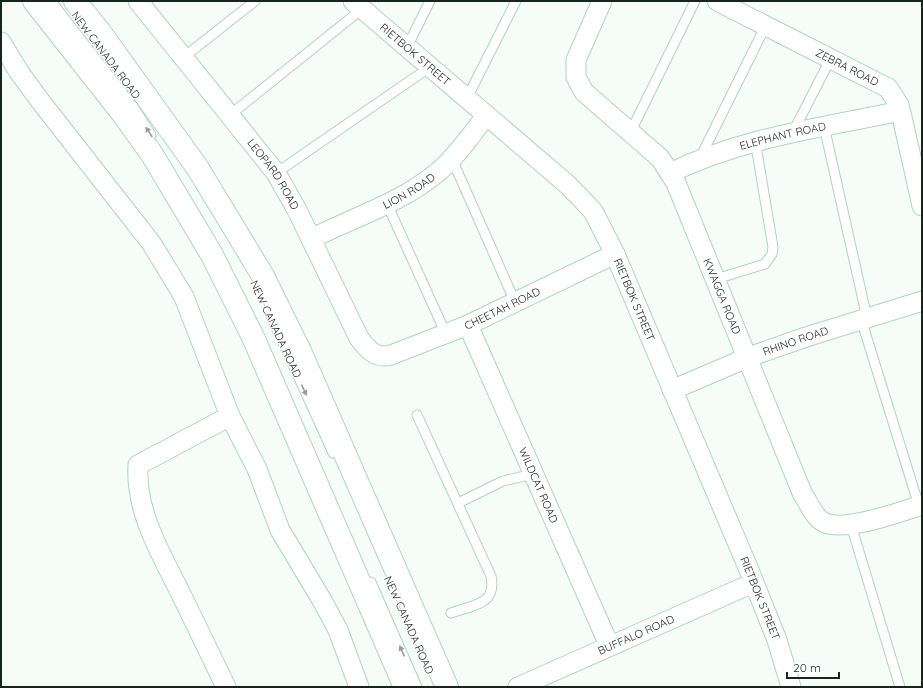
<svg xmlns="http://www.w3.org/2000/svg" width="923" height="688" viewBox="0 0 923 688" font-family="Quicksand,sans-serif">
<rect width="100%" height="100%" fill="#f6fdf9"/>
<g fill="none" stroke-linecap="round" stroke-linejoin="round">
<g stroke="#afd4c3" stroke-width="11">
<g id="lane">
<polyline points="51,1 134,108 151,135"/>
<polyline points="407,47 430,1"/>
<polyline points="184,57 255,1"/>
<polyline points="467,98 516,1"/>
<polyline points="230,115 362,9"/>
<polyline points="824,126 867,318"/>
<polyline points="631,131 695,1"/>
<polyline points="793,132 831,58"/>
<polyline points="700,158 766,25"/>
<polyline points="452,159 515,302"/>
<polyline points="276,173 430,67"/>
<polyline points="387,204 446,334"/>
<polyline points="716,279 765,264 772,254 773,247 755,140"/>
<polyline points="269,312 333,453"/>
<polyline points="861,319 919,506"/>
<path d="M417,415L491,576C497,605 473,605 451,613"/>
<polyline points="458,503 503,481 533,474"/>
<polyline points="851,525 900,687"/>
<polyline points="371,582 417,687"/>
</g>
</g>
<g stroke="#afd4c3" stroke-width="21">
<g id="street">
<path id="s1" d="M138,1L276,173L297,210L359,338C368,350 376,359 391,355L468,325L615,254"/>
<path id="s2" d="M353,1L568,185L593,211L615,254L749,570L777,640L791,687"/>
<path id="s3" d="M602,1L576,60V77L584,92L660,158L676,183L803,495C809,503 814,517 823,522C843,533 900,512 922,505"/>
<path id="s4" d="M717,1L888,88L899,105L902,117L922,206"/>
<polyline points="1,42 19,72 41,102 152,244 184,297 230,416 257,469 280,530 323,602 338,630 359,687"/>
<path id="s5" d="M670,173C744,137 821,128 900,111"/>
<path id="s6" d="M311,239C352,218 403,202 438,172C457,156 471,135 486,116"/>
<path id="s7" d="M468,325L609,645"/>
<path id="s8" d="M672,390L749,357L806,337L922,301"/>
<path d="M226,687C211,656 196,625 181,594C161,554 135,511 138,465L230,416"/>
<path id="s9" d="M518,687L753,583"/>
</g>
</g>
<g stroke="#afd4c3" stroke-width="24">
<g id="secondary">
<polyline points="34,1 123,114 153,156 212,255 253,337 405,687"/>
<polyline points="75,1 100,32 197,167 263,276 300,351 447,687"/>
</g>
</g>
<use href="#lane" stroke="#fff" stroke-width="9"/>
<use href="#street" stroke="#fff" stroke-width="19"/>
<use href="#secondary" stroke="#fff" stroke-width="22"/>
</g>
<defs><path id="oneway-solid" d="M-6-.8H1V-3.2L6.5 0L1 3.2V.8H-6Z"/></defs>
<g fill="#979d9a">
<use href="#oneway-solid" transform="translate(149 132) rotate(-123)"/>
<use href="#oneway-solid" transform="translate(304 390) rotate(66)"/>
<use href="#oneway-solid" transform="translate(402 651) rotate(-114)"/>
</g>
<g text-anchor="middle" stroke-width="3" stroke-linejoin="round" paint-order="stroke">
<g font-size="11" fill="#17251e" stroke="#fff">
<text dy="4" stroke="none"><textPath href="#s2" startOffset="82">RIETBOK STREET</textPath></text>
<text transform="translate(106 55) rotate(53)" y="4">NEW CANADA ROAD</text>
<text dy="4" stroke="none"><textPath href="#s4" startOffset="146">ZEBRA ROAD</textPath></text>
<text dy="4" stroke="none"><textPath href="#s5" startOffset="119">ELEPHANT ROAD</textPath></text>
<text dy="4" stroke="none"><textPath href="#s1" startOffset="220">LEOPARD ROAD</textPath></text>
<text dy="4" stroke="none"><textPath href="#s6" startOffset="109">LION ROAD</textPath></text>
<text dy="4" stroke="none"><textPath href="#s3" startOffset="351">KWAGGA ROAD</textPath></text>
<text dy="4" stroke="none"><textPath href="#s2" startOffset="417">RIETBOK STREET</textPath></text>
<text dy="4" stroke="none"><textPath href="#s1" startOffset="565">CHEETAH ROAD</textPath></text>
<text transform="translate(276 329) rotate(65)" y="4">NEW CANADA ROAD</text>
<text dy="4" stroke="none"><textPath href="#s8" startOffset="133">RHINO ROAD</textPath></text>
<text dy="4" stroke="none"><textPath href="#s7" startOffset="175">WILDCAT ROAD</textPath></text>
<text dy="4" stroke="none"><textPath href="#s2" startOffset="741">RIETBOK STREET</textPath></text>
<text transform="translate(409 625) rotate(66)" y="4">NEW CANADA ROAD</text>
<text dy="4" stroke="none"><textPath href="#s9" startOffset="129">BUFFALO ROAD</textPath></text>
</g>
</g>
<rect width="923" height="688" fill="none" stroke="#17251e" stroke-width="4"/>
<path d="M787 672v6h52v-6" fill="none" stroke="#17251e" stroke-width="2"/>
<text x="793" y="672" font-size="12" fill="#17251e" stroke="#ffffff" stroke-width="3" paint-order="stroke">20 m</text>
</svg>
